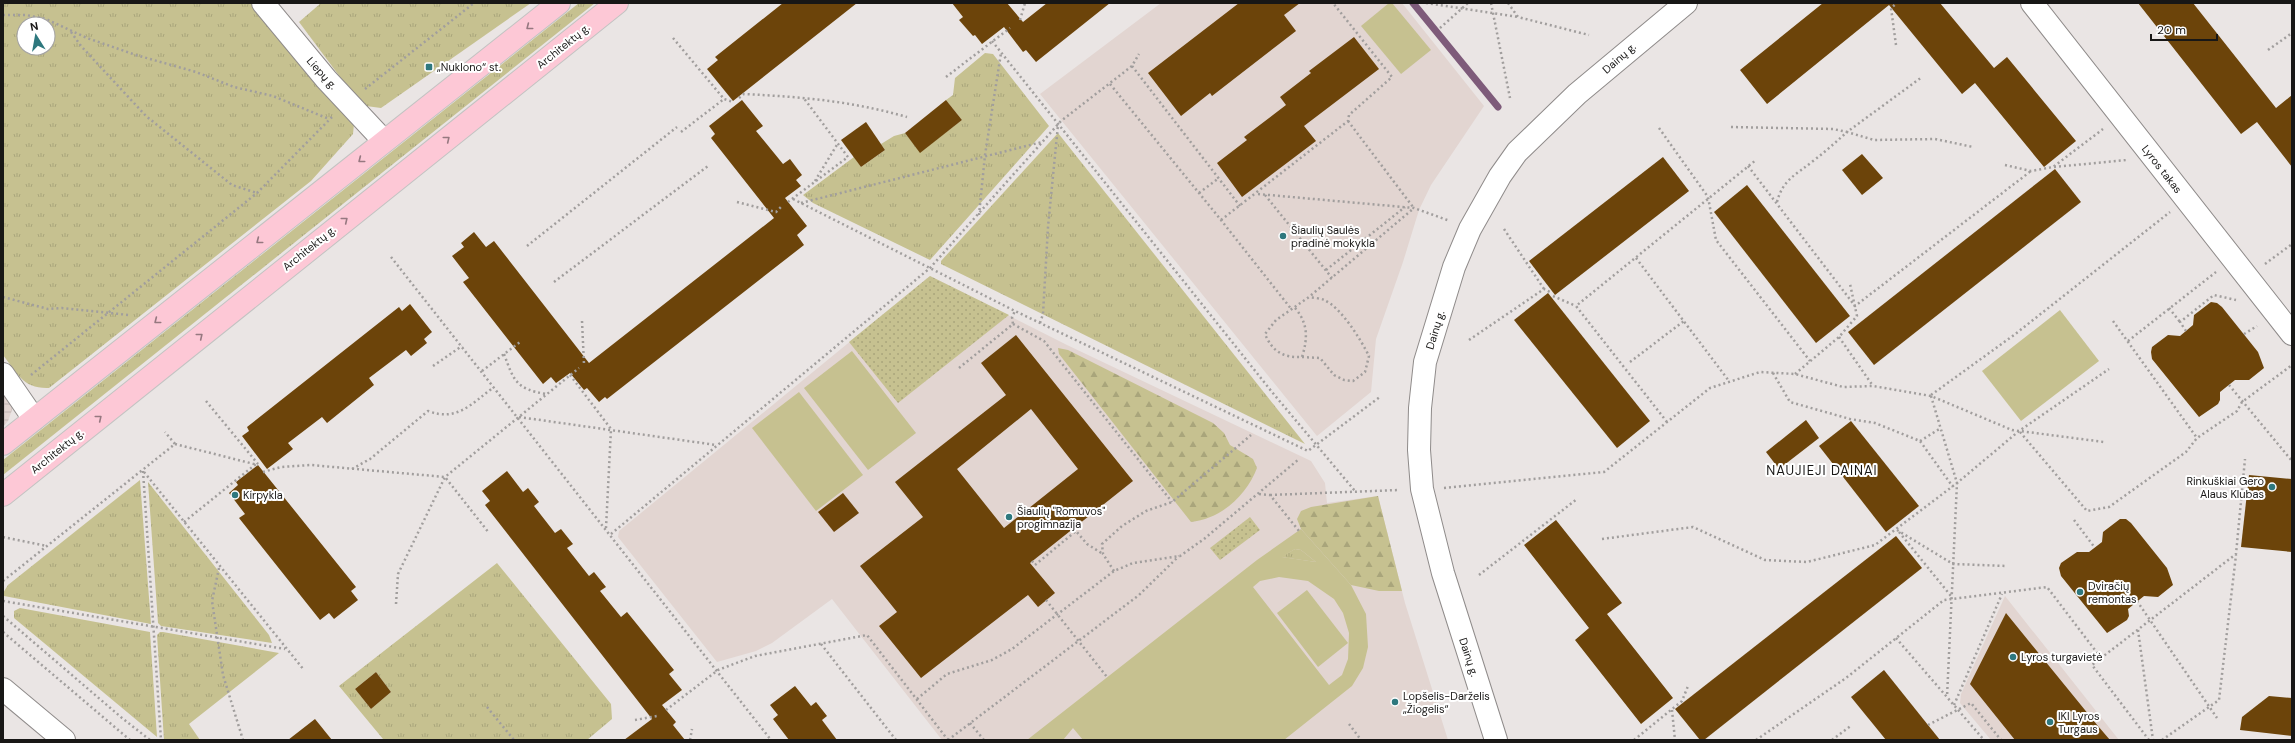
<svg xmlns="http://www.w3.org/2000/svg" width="2295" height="743" viewBox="0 0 2295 743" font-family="'DM Sans',sans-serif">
<defs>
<pattern id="industrial-grid" width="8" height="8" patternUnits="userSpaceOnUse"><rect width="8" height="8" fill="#e2d5d1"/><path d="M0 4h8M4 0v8" fill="none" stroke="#c1b6b3"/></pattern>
<pattern id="grass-tufts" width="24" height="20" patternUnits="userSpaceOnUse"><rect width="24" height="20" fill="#c6c190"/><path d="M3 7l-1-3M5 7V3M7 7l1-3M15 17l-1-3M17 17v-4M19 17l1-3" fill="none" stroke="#a9a57b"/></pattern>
<pattern id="forest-firs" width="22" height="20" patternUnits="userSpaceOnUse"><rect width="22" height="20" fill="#c6c190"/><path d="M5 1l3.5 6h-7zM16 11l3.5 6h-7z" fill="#a9a57b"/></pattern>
<pattern id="park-dots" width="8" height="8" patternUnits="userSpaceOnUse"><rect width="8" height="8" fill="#c6c190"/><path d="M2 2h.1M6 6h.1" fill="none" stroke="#a9a57b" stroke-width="1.8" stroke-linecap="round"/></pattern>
</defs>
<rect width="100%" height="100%" fill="#eae5e4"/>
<g fill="#e2d5d1">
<polygon points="1161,3 1402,3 1484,106 1431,185 1419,210 1403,262 1376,339 1371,392 1317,436 1040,94"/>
<polygon points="930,276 1067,345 1311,461 1325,483 1327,503 1378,496 1405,603 1448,740 942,740 832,599 772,643 756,651 717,662 618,537 619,531"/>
<polygon points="2005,596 2119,740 1991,740 1960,703 1961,694"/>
</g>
<polygon fill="url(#industrial-grid)" points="3,387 10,396 12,410 8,421 3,427"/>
<g fill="url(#grass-tufts)" fill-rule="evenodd">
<path d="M3,3H255L354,124L353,134L311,181L49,388C23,389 17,373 3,355ZM24,24H48V48H24Z"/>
<polygon points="321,3 531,3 381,108 366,106 352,93 299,22"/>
<polygon points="579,3 595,3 3,475 3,460"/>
<polygon points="985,53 993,54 1049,126 930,260 813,203 803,195 854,157 861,167 885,150 881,144 894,136 905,133 920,152 962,120 946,100 953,95 955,78"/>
<polygon points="1058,133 1305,444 941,264 941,261"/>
<polygon points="140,480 151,624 4,596 3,593 8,585"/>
<polygon points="148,482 269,635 272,643 161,626 158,623"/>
<polygon points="1295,549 1301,550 1316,562 1281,557"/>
<path d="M497,563L611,704L612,719L587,740L383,739L339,686ZM376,672L391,692L371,709L355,689Z"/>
<polygon points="20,608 150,632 157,737 14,618 14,611"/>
<polygon points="160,632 163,632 279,653 189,724 200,740 164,740 157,635"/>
</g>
<g fill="url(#forest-firs)">
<path d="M1058,348L1068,350L1213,423L1224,433L1230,445L1253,459L1257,468C1247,495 1221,519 1191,522L1059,354Z"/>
<polygon points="1378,496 1402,591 1379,591 1351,585 1301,529 1297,519 1301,511 1311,507"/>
</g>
<g fill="url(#park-dots)">
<polygon points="930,276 1009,315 898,403 849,342"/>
<polygon points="1250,517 1260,530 1220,560 1210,548"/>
</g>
<g fill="#c6c190" fill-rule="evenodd">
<polygon points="1389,3 1392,3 1431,50 1401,74 1361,26"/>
<polygon points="2060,310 2099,361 2021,421 1982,371"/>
<polygon points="852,351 916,433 868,470 804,388"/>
<polygon points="799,392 863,475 816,511 752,428"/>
<path d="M1301,529L1351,585L1366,614L1368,647L1363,668L1352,686L1284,740H1083L1073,728L1063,740H1027L1257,560ZM1295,549L1301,550L1316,562L1282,557ZM1279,577L1308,581L1334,599L1343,613L1349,633L1348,659L1342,675L1329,685L1253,587L1260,581Z"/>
<polygon points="1307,590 1348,643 1318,667 1277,613"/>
</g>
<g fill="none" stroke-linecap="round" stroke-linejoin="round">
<polyline stroke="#7e5b7a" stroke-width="7" points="1413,3 1498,107"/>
</g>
<g fill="#6c440a" fill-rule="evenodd">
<polygon points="783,3 857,3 733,101 707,69 718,60 715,57"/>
<polygon points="952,3 1007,3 1023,22 1047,3 1110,3 1036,62 1026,50 1023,52 1004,27 982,44 975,35 973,36 959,20 963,17"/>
<polygon points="1239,3 1300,3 1284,15 1296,31 1212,96 1210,93 1181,116 1148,73"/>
<polygon points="1823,3 1940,3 1994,68 2007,57 2076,141 2044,167 1975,83 1962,94 1889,5 1767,104 1740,70"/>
<polygon points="2138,3 2193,3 2276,108 2292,95 2292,167 2257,122 2241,134"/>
<polygon points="1354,37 1379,69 1304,126 1316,141 1242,197 1217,163 1247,140 1244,137 1286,105 1280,97 1311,73 1309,71"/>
<polygon points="742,100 763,126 756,131 783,164 790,159 802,175 796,180 801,186 785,198 807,226 797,235 804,245 607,399 605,397 599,402 587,388 584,390 570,373 556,383 551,377 543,384 463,282 469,278 452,256 464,247 461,243 474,232 486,247 494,241 589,363 774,218 711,138 715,134 709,126"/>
<polygon points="946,100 962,120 920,153 905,133"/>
<polygon points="866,122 885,150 861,167 841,140"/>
<polygon points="1862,154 1883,178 1862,195 1842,170"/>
<polygon points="1663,157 1689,191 1555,295 1529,261"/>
<polygon points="2055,169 2081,202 1874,365 1848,332"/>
<polygon points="1747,185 1850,316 1816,343 1714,212"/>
<polygon points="1548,293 1650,421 1617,448 1514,320"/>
<polygon points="2211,302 2217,303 2222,307 2258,352 2264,368 2249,380 2235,380 2220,392 2220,400 2218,404 2199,417 2152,359 2151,352 2152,347 2168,335 2180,336 2193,325 2194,315"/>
<polygon points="410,304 432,332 424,339 427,343 411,356 406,350 369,378 374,385 327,423 322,417 288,443 293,449 267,469 242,436 249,431 247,427 399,307 402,311"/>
<path d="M1016,335L1133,481L1030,563L1055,593L1038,607L1028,595L921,678L879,626L897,612L860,566L923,517L895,482L1006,395L981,363ZM1031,409L1078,469L1004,528L957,469Z"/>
<polygon points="1806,420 1819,438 1779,469 1766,452"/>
<polygon points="1851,421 1919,506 1886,532 1819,446"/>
<polygon points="258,465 356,587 351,591 358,600 334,619 329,613 320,620 239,518 245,514 229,493 238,485 236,482"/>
<polygon points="507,471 523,492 528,488 539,502 534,506 555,533 561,529 573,544 567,548 589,576 594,572 606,587 600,591 621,617 627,612 674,670 669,674 682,690 662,705 676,722 673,725 685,740 624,740 652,719 485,505 490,501 482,491"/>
<polygon points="2249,475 2292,479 2292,552 2241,547"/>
<polygon points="843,493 859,513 834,532 818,512"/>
<polygon points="2120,519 2126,519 2131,523 2167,568 2173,585 2158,597 2144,596 2128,609 2129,616 2127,620 2107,633 2061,576 2059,568 2061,563 2077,552 2089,552 2102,542 2103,532"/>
<polygon points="1556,520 1622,603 1607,614 1673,698 1641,724 1575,640 1589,628 1524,545"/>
<polygon points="1896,536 1922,568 1704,740 1700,740 1675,709"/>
<polygon points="2006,613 2098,726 2110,740 2015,740 1970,684"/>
<polygon points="1884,670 1940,740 1886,740 1851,697"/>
<polygon points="376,672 391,692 371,709 355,689"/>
<polygon points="795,686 811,706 816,702 827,716 822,720 837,740 789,740 773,719 778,715 770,705"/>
<polygon points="2269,696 2292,698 2292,736 2240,730 2242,717"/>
<polygon points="315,719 332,740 288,740"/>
</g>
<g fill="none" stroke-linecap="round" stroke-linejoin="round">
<g stroke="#8f8b8a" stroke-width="24">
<g id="street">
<polyline points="263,3 326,79 384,141"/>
<polyline points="2032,3 2292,334"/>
<polyline points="3,374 34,419"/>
<polyline points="1496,740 1443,573 1422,489 1419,450 1420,408 1425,362 1454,267 1470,229 1500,176 1517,152 1577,94 1686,3"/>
</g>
</g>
<g stroke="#8f8b8a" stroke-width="24">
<polyline id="secondary" points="3,689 64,740"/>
</g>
<g stroke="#c3c3c2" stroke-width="24">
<g id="primary">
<polyline points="3,444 559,3"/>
<polyline points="3,495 617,3"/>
</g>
</g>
<g stroke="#a19e9d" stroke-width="2.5" stroke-dasharray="2 3" stroke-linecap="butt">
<polyline points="1426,3 1518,17"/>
<polyline points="1491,3 1510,98"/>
<polyline points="1508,3 1518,17 1589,35"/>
<polyline points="3,15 26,15 46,19 87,38 136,55 196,72 234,87 273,96 329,119"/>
<polyline points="1020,20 1025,3"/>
<polyline points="1440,28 1468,3"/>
<polyline points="71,32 81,46 146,116 232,185 257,193"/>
<polyline points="673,38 724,99 733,102"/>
<polyline points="992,41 1272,392 1355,491"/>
<polyline points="1896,45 1891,8 1897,3"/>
<polyline points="2268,50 2292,33"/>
<polyline points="1132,66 1240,206"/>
<polyline points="946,77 1010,28"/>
<polyline points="1110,84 1221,220 1292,310"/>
<polyline points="365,89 474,3"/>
<path d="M739,98L744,94C803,97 851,101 907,117"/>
<polyline points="1348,121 1413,207"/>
<polyline points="1731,127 1833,129 1847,132 1922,77"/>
<polyline points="1659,128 1708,197 1716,240 1810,361"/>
<polyline points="681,132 724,99"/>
<polyline points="2005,165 2031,171 2053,167 2103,129"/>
<polyline points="1748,166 1855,306 2031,171"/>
<polyline points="2054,167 2127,160"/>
<polyline points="815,181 838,143"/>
<polyline points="1199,193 1219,178"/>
<polyline points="1258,194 1414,208 1450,221"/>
<polyline points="1265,195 1332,278"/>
<polyline points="793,199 1015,311 1308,451 1381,396"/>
<polyline points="737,202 776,212 781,207"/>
<polyline points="788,202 848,157 803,97"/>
<path d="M1777,202C1783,179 1796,175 1813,161C1825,152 1836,142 1847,132L1874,140L1935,139L1973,147"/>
<polyline points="801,203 1042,142"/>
<polyline points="979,215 985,155 1001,53"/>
<polyline points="1221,220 1348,121 1349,115 1392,77 1333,3"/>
<polyline points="1504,229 1544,289"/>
<polyline points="527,246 677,127"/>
<polyline points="391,257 771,740"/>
<polyline points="1636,258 1729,381"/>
<polyline points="2265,264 2292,244"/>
<polyline points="1326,270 1405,207"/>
<polyline points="554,282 708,166"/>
<polyline points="1553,296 1576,306"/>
<polyline points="3,297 48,309 62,308 129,315"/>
<path d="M1295,308C1308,323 1308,338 1302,357C1283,358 1272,351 1265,334L1276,320L1309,297L1414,208"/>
<polyline points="2169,308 2180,322"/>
<polyline points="582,321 584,364"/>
<polyline points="2113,321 2197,438"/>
<polyline points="1040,323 1043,314 1048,227 1058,125"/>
<polyline points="1013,324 1044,341 1172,502"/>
<polyline points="2186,331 2180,322 2214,295 2236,300"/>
<polyline points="2244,334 2257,326"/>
<polyline points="1839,337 1873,386"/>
<polyline points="1469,340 1544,289 1550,292"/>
<polyline points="2128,341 2216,272"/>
<path d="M504,354C514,381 516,389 546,394"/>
<path d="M1302,357L1320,358L1334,375L1344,380L1353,381L1365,372L1369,356C1361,340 1341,307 1324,300C1320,298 1314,298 1309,297"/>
<polyline points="1630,362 1684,321"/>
<polyline points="433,366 462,346"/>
<polyline points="959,368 1013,324 1012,317 1015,311"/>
<polyline points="482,371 520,342"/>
<polyline points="1773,373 1790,402 1850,419 1875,423 1920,441 1953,487"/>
<polyline points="1795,374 1839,337 1857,316 1850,284"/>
<polyline points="31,375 257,193 332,117"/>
<polyline points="570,375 611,429 606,528"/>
<polyline points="2229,385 2292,461"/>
<polyline points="1931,395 2014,335 2170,212"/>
<polyline points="1931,396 1957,483 1947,697"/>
<polyline points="206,401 258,464"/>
<polyline points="519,417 716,445"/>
<polyline points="1667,422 1576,306 1756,160"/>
<polyline points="2020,432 2087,511 2109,507 2186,452 2197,438 2237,411 2242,402 2292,365"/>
<polyline points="1920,441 1941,428"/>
<polyline points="175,444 258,465"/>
<path d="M352,469L370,459L428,411C457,422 471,404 494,387"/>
<polyline points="143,471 161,740"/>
<polyline points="144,472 304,670"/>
<polyline points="263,472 281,467 311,465 445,477 489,533"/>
<polyline points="1444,488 1604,472 1710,388 1760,372 1795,374 1843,387 1873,386 1931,396 2012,430 2104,442"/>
<polyline points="1259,494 1270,495 1299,531"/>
<polyline points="1270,495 1399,490"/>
<polyline points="2074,520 2095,548"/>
<polyline points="184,522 256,464"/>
<polyline points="1897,530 1953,564 2006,566"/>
<polyline points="1899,532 1951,596"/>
<polyline points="611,534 930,268 1061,121 1132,66 1139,54"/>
<polyline points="3,537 47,546"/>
<polyline points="1602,539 1693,527 1765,560 1807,562 1875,545 1957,483 2019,431 2109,369"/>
<polyline points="1032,561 1035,565 1076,531 1087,544 1103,554"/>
<polyline points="219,568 212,601 223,675 243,740"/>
<polyline points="1114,571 1103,554 1102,544 1122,526 1146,511 1172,502 1251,435"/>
<polyline points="1479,575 1577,499"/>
<polyline points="3,581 175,444 165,432"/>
<polyline points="1046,600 1107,677"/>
<polyline points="3,601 285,649"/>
<polyline points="2137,601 2217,718"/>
<polyline points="396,604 398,574 445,477 579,368"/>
<polyline points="3,616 122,718 150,740"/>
<polyline points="2138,630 2153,740"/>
<polyline points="3,632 130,740"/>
<polyline points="1896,638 1984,740"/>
<polyline points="821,644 896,740"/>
<polyline points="917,699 947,674 992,660 1012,649 1114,571 1133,563 1180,556 1204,539 1299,459"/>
<polyline points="1954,705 2002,594"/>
<polyline points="487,707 514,740"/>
<polyline points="666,710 718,670 755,656 867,635 948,740"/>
<polyline points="1672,710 1675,740"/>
<polyline points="635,720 657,716"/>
<polyline points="970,723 984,740"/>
<polyline points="1349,724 1361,740"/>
<polyline points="1928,725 1971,703 2001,740"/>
<polyline points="690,740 692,729"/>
<polyline points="948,740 1139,595 1179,556"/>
<polyline points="1634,740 1682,701 1688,686"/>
<polyline points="1756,740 1846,678 1944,600 2047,587 2101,658"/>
<polyline points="1832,740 1852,725"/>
<polyline points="2149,740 2092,665 2236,554 2245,459"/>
<polyline points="2162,740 2219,700 2236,555"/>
</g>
<use href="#street" stroke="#fff" stroke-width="22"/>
<use href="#secondary" stroke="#fff" stroke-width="22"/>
<use href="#primary" stroke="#fdc8d6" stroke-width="22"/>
</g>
<defs><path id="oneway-chevron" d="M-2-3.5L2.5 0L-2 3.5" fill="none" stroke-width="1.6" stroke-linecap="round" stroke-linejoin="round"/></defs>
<g stroke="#967880">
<use href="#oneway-chevron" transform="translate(529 27) rotate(142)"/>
<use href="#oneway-chevron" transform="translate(447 139) rotate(-39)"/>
<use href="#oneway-chevron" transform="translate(361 160) rotate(142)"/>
<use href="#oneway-chevron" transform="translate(345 220) rotate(-39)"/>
<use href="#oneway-chevron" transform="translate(259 241) rotate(142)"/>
<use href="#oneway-chevron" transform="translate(157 321) rotate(142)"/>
<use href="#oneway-chevron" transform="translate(200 336) rotate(-39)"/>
<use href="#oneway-chevron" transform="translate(99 418) rotate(-39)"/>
</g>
<g fill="#2e787e" stroke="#fff" stroke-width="1.5">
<rect x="425" y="63" width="8" height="8" rx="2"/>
<circle cx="1283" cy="236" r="4"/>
<circle cx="2272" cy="487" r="4"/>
<circle cx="235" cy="495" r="4"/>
<circle cx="1009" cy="517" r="4"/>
<circle cx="2080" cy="592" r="4"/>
<circle cx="2013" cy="657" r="4"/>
<circle cx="1395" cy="702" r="4"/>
<circle cx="2050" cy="722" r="4"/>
</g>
<g text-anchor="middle" stroke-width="4" stroke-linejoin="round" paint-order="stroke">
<g font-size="11" fill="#181716" stroke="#fff">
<text transform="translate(563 46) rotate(-39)" y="4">Architektų g.</text>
<text transform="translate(1619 58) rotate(-41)" y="4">Dainų g.</text>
<text transform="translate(322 73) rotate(48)" y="4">Liepų g.</text>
<text transform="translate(2162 169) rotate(52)" y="4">Lyros takas</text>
<text transform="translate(309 248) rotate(-39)" y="4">Architektų g.</text>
<text transform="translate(1435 330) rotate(-73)" y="4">Dainų g.</text>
<text transform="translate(57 451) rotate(-39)" y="4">Architektų g.</text>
<text transform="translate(1469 657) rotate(72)" y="4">Dainų g.</text>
</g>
<g font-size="11" fill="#181716" stroke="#fff" text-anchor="start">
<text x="437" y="71">„Nuklono“ st.</text>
<text x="1291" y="234">Šiaulių Saulės<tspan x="1291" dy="13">pradinė mokykla</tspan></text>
<text x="2264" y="485" text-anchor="end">Rinkuškiai Gero<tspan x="2264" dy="13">Alaus Klubas</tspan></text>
<text x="243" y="499">Kirpykla</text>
<text x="1017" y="515">Šiaulių "Romuvos"<tspan x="1017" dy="13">progimnazija</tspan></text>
<text x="2088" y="590">Dviračių<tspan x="2088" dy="13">remontas</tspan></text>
<text x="2021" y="661">Lyros turgavietė</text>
<text x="1403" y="700">Lopšelis-Darželis<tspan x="1403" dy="13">„Žiogelis“</tspan></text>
<text x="2058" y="720">IKI Lyros<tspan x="2058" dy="13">Turgaus</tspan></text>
</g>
<g font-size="13" letter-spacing="1" fill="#181716" stroke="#fff">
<text x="1822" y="475">NAUJIEJI DAINAI</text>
</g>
</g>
<rect width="2295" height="743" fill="none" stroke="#181716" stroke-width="8"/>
<g transform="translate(36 36) rotate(349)"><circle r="19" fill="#ffffff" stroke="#a3a2a2"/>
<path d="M0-3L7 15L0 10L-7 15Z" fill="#2e787e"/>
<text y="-6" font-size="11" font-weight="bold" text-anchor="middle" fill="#181716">N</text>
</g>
<path d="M2151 34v6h66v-6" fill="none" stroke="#181716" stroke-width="2"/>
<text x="2157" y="34" font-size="12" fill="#181716" stroke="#ffffff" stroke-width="3" paint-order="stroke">20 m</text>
</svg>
